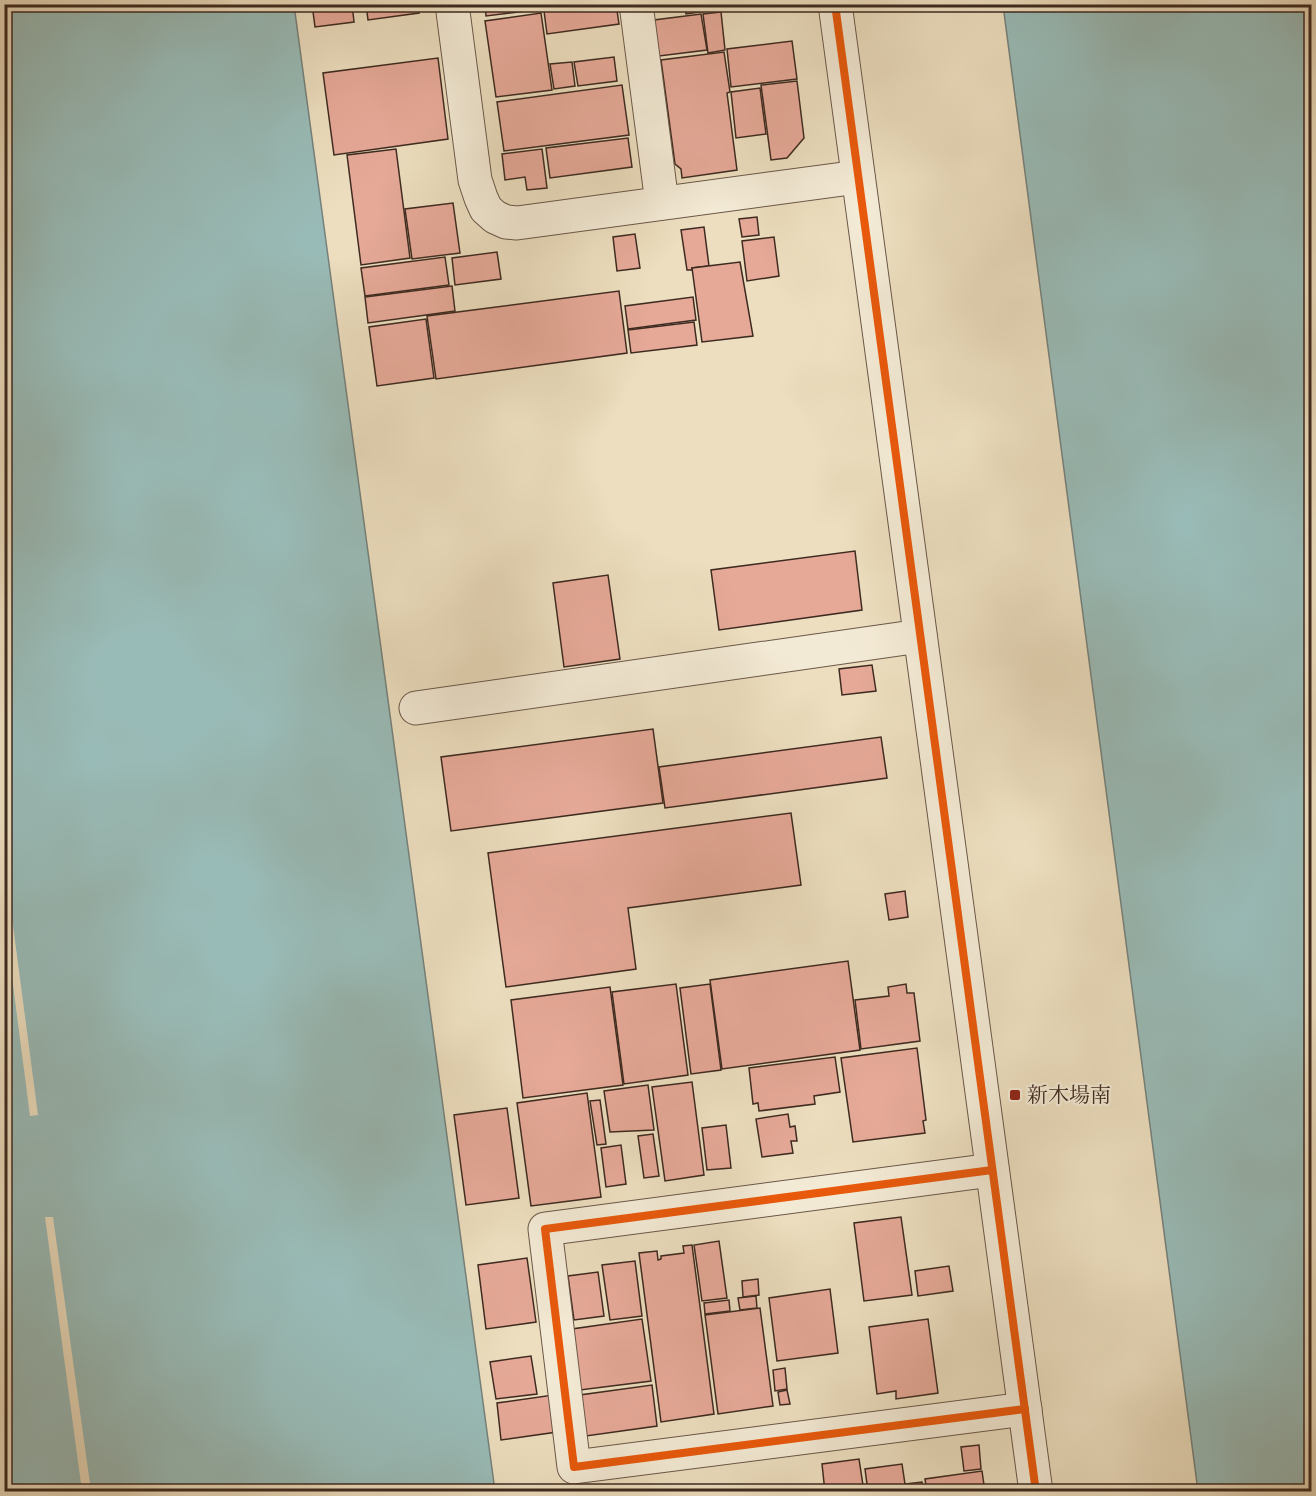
<svg xmlns="http://www.w3.org/2000/svg" width="1316" height="1496" viewBox="0 0 1316 1496" font-family="'IM FELL English','Noto Serif JP',serif">
<rect width="100%" height="100%" fill="#ecdebf"/>
<filter id="stains"><feTurbulence type="fractalNoise" baseFrequency=".00333" numOctaves="4"/><feColorMatrix values="0 0 0 0 .2 0 0 0 0 .09 0 0 0 0 .02 0 0 0 .5 -.17"/></filter>
<radialGradient id="worn" r=".72"><stop offset=".6" stop-color="#630" stop-opacity="0"/><stop offset="1" stop-color="#630" stop-opacity=".3"/></radialGradient>
<g fill="#99bbb7" stroke="#75817b" stroke-width="1.5">
<polygon points="5,5 294,5 495,1491 5,1492"/>
<polygon points="1003,5 1311,5 1311,1491 1198,1491"/>
</g>
<g fill="#ecdebf">
<polygon points="5,865 38,1115 30,1116 5,923"/>
<polygon points="45,1217 53,1217 91,1491 82,1491"/>
</g>
<g fill="#e6a998" stroke="#3e2a20" stroke-width="1.5">
<polygon points="312,4 352,4 354,22 315,27"/>
<polygon points="366,4 418,4 419,13 368,20"/>
<polygon points="485,4 584,4 486,16"/>
<polygon points="595,4 616,4 619,24 547,34 544,11"/>
<polygon points="685,4 721,4 721,9 686,14"/>
<polygon points="721,12 725,50 708,53 703,14"/>
<polygon points="541,13 552,90 496,97 485,21"/>
<polygon points="701,14 707,50 659,56 654,20"/>
<polygon points="792,41 797,79 731,87 727,49"/>
<polygon points="724,52 730,92 727,93 737,170 682,178 681,169 675,164 661,60"/>
<polygon points="614,57 617,81 578,86 574,62"/>
<polygon points="438,58 448,139 334,155 323,73"/>
<polygon points="572,62 575,86 554,89 550,64"/>
<polygon points="797,81 804,138 787,158 771,160 761,85"/>
<polygon points="622,85 629,135 504,151 497,102"/>
<polygon points="760,88 766,134 736,138 731,92"/>
<polygon points="628,138 632,167 550,178 546,148"/>
<polygon points="396,149 410,258 361,265 347,155"/>
<polygon points="542,149 547,188 527,190 525,177 505,180 502,154"/>
<polygon points="453,203 460,253 412,259 405,209"/>
<polygon points="757,217 759,235 742,237 739,219"/>
<polygon points="704,227 709,266 692,268 692,270 687,270 681,230"/>
<polygon points="635,234 640,268 617,271 613,237"/>
<polygon points="774,237 779,276 747,281 742,241"/>
<polygon points="497,252 501,279 455,285 452,258"/>
<polygon points="445,257 449,285 365,296 361,268"/>
<polygon points="740,262 753,336 702,342 692,268"/>
<polygon points="452,286 455,311 368,323 365,297"/>
<polygon points="619,291 627,353 436,379 427,316"/>
<polygon points="693,297 696,320 628,329 625,306"/>
<polygon points="426,319 434,378 377,386 369,327"/>
<polygon points="694,322 697,345 631,353 628,330"/>
<polygon points="855,551 862,610 719,630 711,570"/>
<polygon points="608,575 620,659 564,667 553,583"/>
<polygon points="872,665 876,691 842,695 839,669"/>
<polygon points="653,729 663,803 451,831 441,757"/>
<polygon points="881,737 887,778 665,808 659,767"/>
<polygon points="791,813 801,885 628,908 636,969 506,987 488,853"/>
<polygon points="905,891 908,917 889,920 885,894"/>
<polygon points="848,961 860,1050 722,1069 710,980"/>
<polygon points="676,984 688,1075 624,1084 612,992"/>
<polygon points="710,984 721,1070 691,1074 680,988"/>
<polygon points="906,984 907,993 914,993 920,1041 861,1049 855,1000 889,996 888,987"/>
<polygon points="610,987 623,1085 523,1098 511,1000"/>
<polygon points="917,1048 926,1120 923,1121 925,1133 853,1142 841,1058"/>
<polygon points="835,1057 840,1092 814,1096 815,1104 759,1111 758,1103 753,1104 749,1068"/>
<polygon points="692,1082 704,1175 665,1181 652,1087"/>
<polygon points="648,1085 654,1130 610,1132 604,1091"/>
<polygon points="587,1093 601,1197 531,1206 517,1103"/>
<polygon points="600,1100 606,1144 597,1145 590,1101"/>
<polygon points="507,1108 519,1198 466,1205 454,1115"/>
<polygon points="788,1114 790,1127 795,1126 797,1141 791,1141 793,1153 762,1157 756,1119"/>
<polygon points="726,1125 731,1168 707,1170 702,1128"/>
<polygon points="653,1134 659,1176 644,1178 638,1136"/>
<polygon points="621,1145 626,1184 606,1187 601,1148"/>
<polygon points="901,1217 912,1295 864,1301 854,1223"/>
<polygon points="719,1241 727,1298 702,1301 694,1245"/>
<polygon points="692,1245 714,1414 661,1422 639,1253 657,1251 658,1260 661,1259 661,1256 684,1253 683,1246"/>
<polygon points="527,1258 536,1322 486,1329 478,1265"/>
<polygon points="635,1261 642,1316 610,1320 602,1265"/>
<polygon points="949,1266 953,1291 918,1296 915,1271"/>
<polygon points="598,1272 604,1316 574,1320 568,1276"/>
<polygon points="758,1279 759,1295 743,1297 742,1281"/>
<polygon points="830,1289 838,1353 777,1361 769,1298"/>
<polygon points="756,1296 757,1308 740,1310 738,1298"/>
<polygon points="729,1300 730,1311 705,1314 704,1303"/>
<polygon points="760,1308 773,1406 718,1414 705,1315"/>
<polygon points="642,1319 651,1381 580,1390 572,1329"/>
<polygon points="928,1319 938,1393 896,1399 896,1391 877,1394 869,1327"/>
<polygon points="531,1356 537,1394 496,1399 490,1362"/>
<polygon points="785,1368 787,1389 775,1391 773,1370"/>
<polygon points="652,1385 657,1426 586,1436 580,1395"/>
<polygon points="787,1390 790,1404 780,1405 778,1392"/>
<polygon points="553,1395 557,1432 501,1440 497,1403"/>
<polygon points="979,1445 981,1469 964,1471 961,1447"/>
<polygon points="859,1459 864,1492 825,1492 822,1464"/>
<polygon points="902,1464 905,1484 922,1482 923,1492 868,1492 865,1469"/>
<polygon points="982,1471 985,1492 927,1492 925,1479"/>
<polygon points="713,1487 714,1492 693,1492 693,1490"/>
</g>
<g fill="none" stroke-linecap="round" stroke-linejoin="round">
<g stroke="#6a5748" stroke-width="35">
<g id="minor">
<polyline points="452,4 475,180 481,198 486,209 495,217 506,222 517,223 858,177"/>
<polyline points="636,4 662,203"/>
<polyline points="835,4 1036,1492"/>
<polyline points="416,708 920,636"/>
<polyline points="992,1170 545,1229 574,1467 1025,1409"/>
</g>
</g>
<use href="#minor" stroke="#f3ead5" stroke-width="33"/>
<g stroke="#f3ead5" stroke-width="11">
<g id="cycleway">
<polyline points="835,4 1036,1492"/>
<polyline points="992,1170 545,1229 574,1467 1025,1409"/>
</g>
</g>
<use href="#cycleway" stroke="#e8590c" stroke-width="8"/>
</g>
<rect fill="#8f2418" stroke="#f3ead5" stroke-width="2" x="1009" y="1089" width="12" height="12" rx="3"/>
<g text-anchor="middle" stroke-width="4.5" stroke-linejoin="round" paint-order="stroke">
<g font-size="21" fill="#3e2a20" stroke="#f3ead5" text-anchor="start">
<text x="1027" y="1102">新木場南</text>
</g>
</g>
<rect width="1316" height="1496" fill="none" stroke="#ecdebf" stroke-width="24"/>
<rect x="6" y="6" width="1304" height="1484" fill="none" stroke="#3e2a20" stroke-width="3"/>
<rect x="12" y="12" width="1292" height="1472" fill="none" stroke="#3e2a20" stroke-width="1.5"/>
<rect width="100%" height="100%" filter="url(#stains)"/>
<rect width="100%" height="100%" fill="url(#worn)"/>
</svg>
